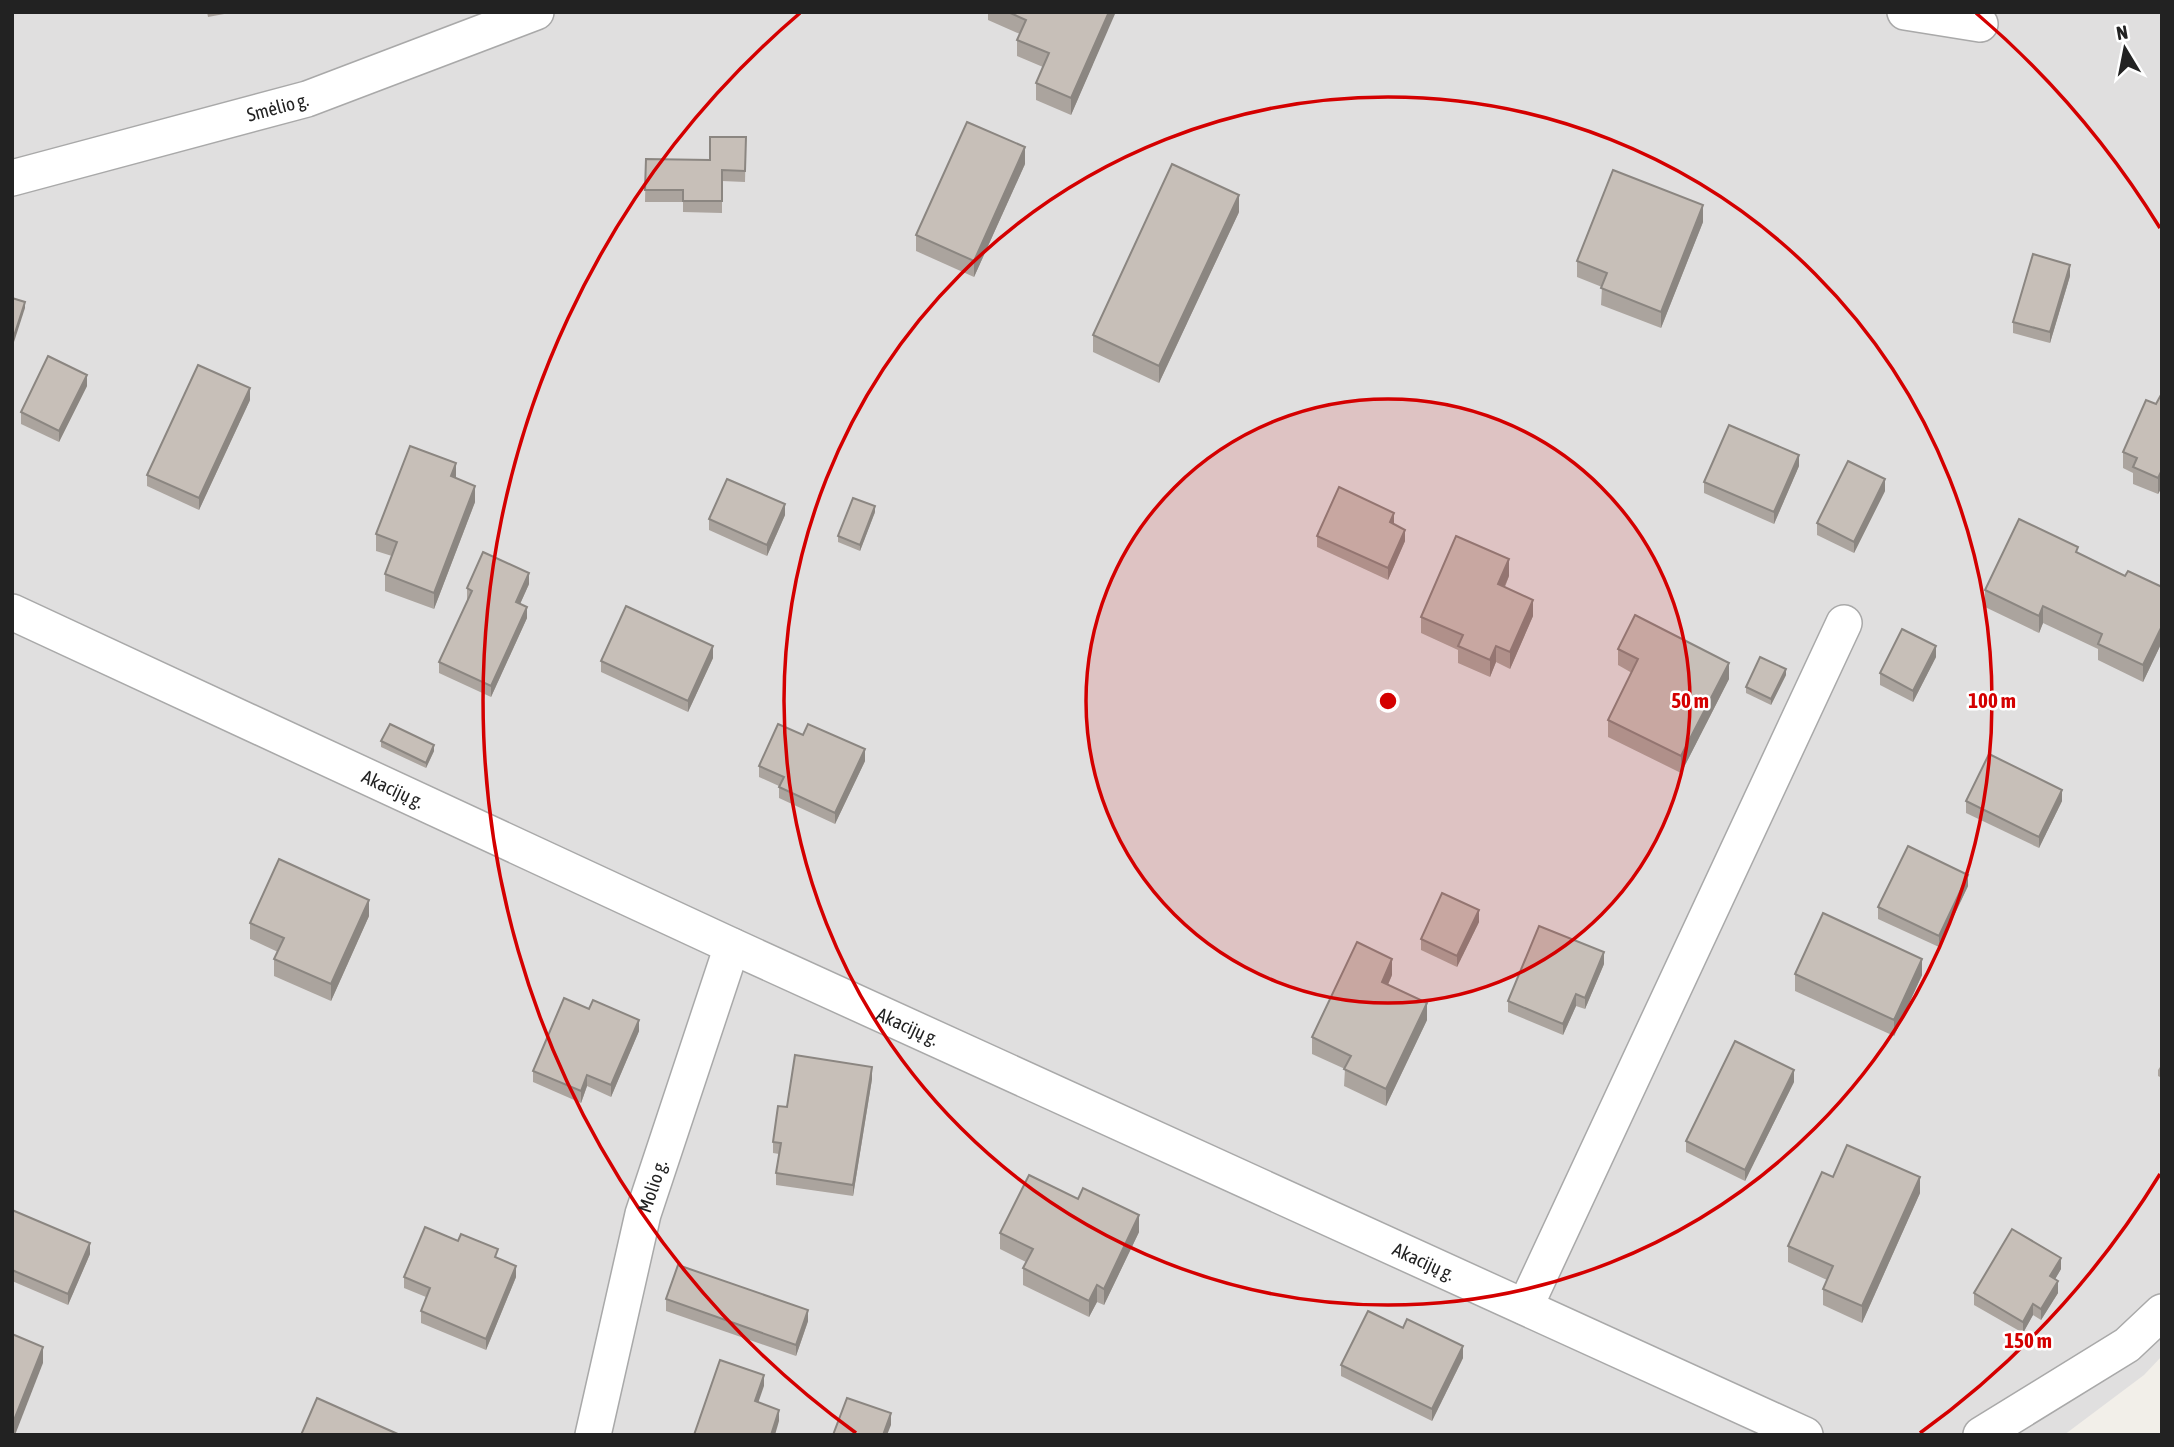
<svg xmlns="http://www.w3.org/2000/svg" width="2174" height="1447" viewBox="0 0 2174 1447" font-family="'Asap Condensed',sans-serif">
<rect width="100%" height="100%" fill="#f2efe9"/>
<polygon fill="#e0dfdf" points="12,12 2162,12 2162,1356 2144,1375 2064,1435 12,1435"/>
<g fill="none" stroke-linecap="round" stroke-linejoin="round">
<g stroke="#a9a9a9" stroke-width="38">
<g id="minor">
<polyline points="1905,12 1980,24"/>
<path id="s1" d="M12,178L307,99L536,12"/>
<path id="s2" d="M12,612L732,946L1805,1435"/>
<polyline points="1525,1307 1844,623"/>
<path id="s3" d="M593,1435L643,1214L732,946"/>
<polyline points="1981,1435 2127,1345 2162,1312"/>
</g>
</g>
<use href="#minor" stroke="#fff" stroke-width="35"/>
</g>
<g fill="#aba49e">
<polygon points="207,12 235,12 208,17"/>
<polygon points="988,12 1115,12 1071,115 1036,100 1036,83 1043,67 1017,56 1017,40 1020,34 988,20"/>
<polygon points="746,137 745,182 722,181 722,213 683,212 683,202 645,202 646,159 710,160"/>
<polygon points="1025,164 974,277 916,251 916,235"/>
<polygon points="1239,212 1159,383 1093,352 1093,335"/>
<polygon points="1703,222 1661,328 1601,305 1602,287 1577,277 1577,261"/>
<polygon points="2070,276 2050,343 2013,333 2013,322"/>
<polygon points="87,386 59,442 21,424 21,412"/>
<polygon points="2162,393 2162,487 2158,494 2133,484 2133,473 2123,468 2123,452 2156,404"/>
<polygon points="250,400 199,510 147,486 147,475"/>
<polygon points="1799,466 1774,524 1704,493 1704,482"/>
<polygon points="456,478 475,502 434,609 385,591 385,574 392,556 376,551 376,534"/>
<polygon points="1885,491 1854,553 1817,535 1817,523"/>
<polygon points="875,512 860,551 838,542 838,536"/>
<polygon points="785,515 767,556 709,530 709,519"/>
<polygon points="1394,524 1405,541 1388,580 1317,547 1317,536"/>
<polygon points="2078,553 2125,576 2162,587 2162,642 2143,682 2098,660 2098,649 2043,623 2039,633 1985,607 1985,590"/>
<polygon points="1509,576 1505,587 1533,616 1510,669 1496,662 1490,677 1458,663 1458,650 1421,633 1421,617"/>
<polygon points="529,584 520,604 527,618 491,697 439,673 439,662 468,600 467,599 467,588"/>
<polygon points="1618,649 1729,679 1681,773 1608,737 1608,720 1632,673 1618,665"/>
<polygon points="1936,657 1913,702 1880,685 1880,673"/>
<polygon points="713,658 688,712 601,672 601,661"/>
<polygon points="1786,675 1771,705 1746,693 1746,687"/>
<polygon points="803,735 865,761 835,824 779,798 779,786 759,777 759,766"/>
<polygon points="381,741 434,751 426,768 381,747"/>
<polygon points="1966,801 2062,801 2039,848 1966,813"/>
<polygon points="1968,886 1939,947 1878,919 1878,907"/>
<polygon points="369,916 331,1001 274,976 274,959 278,952 250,939 250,923"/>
<polygon points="1479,922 1457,967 1421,950 1421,939"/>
<polygon points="1604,964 1585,1009 1576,1006 1563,1035 1508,1012 1508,1001"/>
<polygon points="1795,974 1922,975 1894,1036 1795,991"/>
<polygon points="1392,975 1388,985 1427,1020 1386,1106 1344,1086 1345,1069 1312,1054 1312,1037"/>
<polygon points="589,1009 639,1031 611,1097 587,1086 581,1103 533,1082 533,1071"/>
<polygon points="2162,1064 2162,1078 2158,1076 2158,1070"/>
<polygon points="872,1079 853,1196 776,1185 776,1173 779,1154 773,1153 773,1142 787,1107"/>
<polygon points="1794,1082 1745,1181 1686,1152 1686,1141"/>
<polygon points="1833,1177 1920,1193 1862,1323 1823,1305 1823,1289 1827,1280 1788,1262 1788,1246"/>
<polygon points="12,1210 90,1254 68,1305 12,1281"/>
<polygon points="1139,1232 1104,1305 1097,1302 1089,1317 1023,1285 1023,1268 1026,1262 1000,1249 1000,1233"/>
<polygon points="498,1258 516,1277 486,1350 421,1323 421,1311 426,1297 404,1288 404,1277"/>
<polygon points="2061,1269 2055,1279 2058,1293 2041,1320 2033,1315 2023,1333 1974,1305 1974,1293"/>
<polygon points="666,1299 808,1321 796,1356 666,1311"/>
<polygon points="1403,1328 1463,1358 1432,1421 1341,1376 1341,1365"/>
</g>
<g fill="#8b8681">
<polygon points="1109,12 1115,12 1115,14 1071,115 1071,98"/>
<polygon points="1025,147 1025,164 974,277 974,261"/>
<polygon points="1239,195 1239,212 1159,383 1159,366"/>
<polygon points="1703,205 1703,222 1661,328 1661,312"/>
<polygon points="2070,265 2070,276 2050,343 2050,332"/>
<polygon points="25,302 25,308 14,342 14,336"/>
<polygon points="87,375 87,386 59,442 59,431"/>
<polygon points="250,388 250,400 199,510 199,498"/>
<polygon points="1799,455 1799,466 1774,524 1774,512"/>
<polygon points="456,463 456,480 451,476"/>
<polygon points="2162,470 2162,487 2158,494 2158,478"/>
<polygon points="1885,479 1885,491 1854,553 1854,542"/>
<polygon points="475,486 475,502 434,609 434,593"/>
<polygon points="785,504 785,515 767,556 767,545"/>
<polygon points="875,506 875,512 860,551 860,545"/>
<polygon points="1394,513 1394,524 1390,522"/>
<polygon points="1405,530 1405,541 1388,580 1388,568"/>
<polygon points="1509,559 1509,576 1498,601 1498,584"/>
<polygon points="529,573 529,584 516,613 516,602"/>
<polygon points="1533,600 1533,616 1510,669 1510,652"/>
<polygon points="2043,606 2043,623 2039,633 2039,616"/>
<polygon points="527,607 527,618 491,697 491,686"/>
<polygon points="2162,626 2162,642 2143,682 2143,665"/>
<polygon points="713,646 713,658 688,712 688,701"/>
<polygon points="1496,646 1496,662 1490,677 1490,660"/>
<polygon points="1936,646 1936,657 1913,702 1913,691"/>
<polygon points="1729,663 1729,679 1681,773 1681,756"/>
<polygon points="1786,669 1786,675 1771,705 1771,699"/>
<polygon points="434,745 434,751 426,768 426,763"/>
<polygon points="865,749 865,761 835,824 835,813"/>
<polygon points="2062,790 2062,801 2039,848 2039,837"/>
<polygon points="1968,875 1968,886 1939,947 1939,936"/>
<polygon points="369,900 369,916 331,1001 331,984"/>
<polygon points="1479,910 1479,922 1457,967 1457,956"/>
<polygon points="1604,952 1604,964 1585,1009 1585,998"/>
<polygon points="1392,959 1392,975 1382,998 1382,982"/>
<polygon points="1922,959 1922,975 1894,1036 1894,1020"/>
<polygon points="1576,994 1576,1006 1563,1035 1563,1024"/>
<polygon points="1427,1003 1427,1020 1386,1106 1386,1089"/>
<polygon points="639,1020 639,1031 611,1097 611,1085"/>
<polygon points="872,1067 872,1079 853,1196 853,1185"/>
<polygon points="1794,1070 1794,1082 1745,1181 1745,1170"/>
<polygon points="587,1075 587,1086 581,1103 581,1091"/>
<polygon points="1920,1177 1920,1193 1862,1323 1862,1306"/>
<polygon points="1139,1215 1139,1232 1104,1305 1104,1289"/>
<polygon points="90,1243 90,1254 68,1305 68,1294"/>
<polygon points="2061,1258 2061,1269 2050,1288 2050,1276"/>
<polygon points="516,1266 516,1277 486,1350 486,1339"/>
<polygon points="2058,1281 2058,1293 2041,1320 2041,1309"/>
<polygon points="1097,1285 1097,1302 1089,1317 1089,1301"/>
<polygon points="2033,1304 2033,1315 2023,1333 2023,1322"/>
<polygon points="808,1310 808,1321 796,1356 796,1345"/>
<polygon points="1463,1346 1463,1358 1432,1421 1432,1409"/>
<polygon points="43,1347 43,1363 15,1435 12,1435 12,1425"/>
<polygon points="764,1375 764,1386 755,1412 755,1401"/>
<polygon points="779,1410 779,1421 775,1435 771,1435"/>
<polygon points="891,1413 891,1425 887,1435 883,1435"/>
</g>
<g fill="#c7bfb8" stroke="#8b8681" stroke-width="2">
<polygon points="1008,12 1109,12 1071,98 1036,83 1049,53 1017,40 1026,20"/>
<polygon points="967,122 1025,147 974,261 916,235"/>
<polygon points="710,137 746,137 745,171 722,170 722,201 683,201 683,190 645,190 646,159 710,160"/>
<polygon points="1172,164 1239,195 1159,366 1093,335"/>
<polygon points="1613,170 1703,205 1661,312 1601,288 1607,273 1577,261"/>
<polygon points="2033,254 2070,265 2050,332 2013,322"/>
<polygon points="12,298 25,302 14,336 12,336"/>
<polygon points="48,356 87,375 59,431 21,412"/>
<polygon points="198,365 250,388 199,498 147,475"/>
<polygon points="2162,393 2162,470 2158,478 2133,467 2137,458 2123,452 2146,400 2156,404"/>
<polygon points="1729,425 1799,455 1774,512 1704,482"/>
<polygon points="410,446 456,463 451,476 475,486 434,593 385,574 397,542 376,534"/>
<polygon points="1848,461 1885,479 1854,542 1817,523"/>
<polygon points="727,479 785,504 767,545 709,519"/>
<polygon points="1339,487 1394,513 1390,522 1405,530 1388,568 1317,536"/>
<polygon points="853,498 875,506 860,545 838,536"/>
<polygon points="2019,519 2078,547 2076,552 2125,576 2128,571 2162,587 2162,626 2143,665 2098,644 2102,634 2043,606 2039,616 1985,590"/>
<polygon points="1456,536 1509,559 1498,584 1533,600 1510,652 1496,646 1490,660 1458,646 1463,635 1421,617"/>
<polygon points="483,552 529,573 516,602 527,607 491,686 439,662 472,591 467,588"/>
<polygon points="626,606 713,646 688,701 601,661"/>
<polygon points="1635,615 1729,663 1681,756 1608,720 1638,659 1618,649"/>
<polygon points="1902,629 1936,646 1913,691 1880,673"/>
<polygon points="1760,657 1786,669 1771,699 1746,687"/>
<polygon points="390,724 434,745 426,763 381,741"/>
<polygon points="778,724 803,735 808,724 865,749 835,813 779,787 784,777 759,766"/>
<polygon points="1989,754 2062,790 2039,837 1966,801"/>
<polygon points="1908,846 1968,875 1939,936 1878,907"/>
<polygon points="279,859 369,900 331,984 274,959 284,938 250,923"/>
<polygon points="1442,893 1479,910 1457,956 1421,939"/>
<polygon points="1823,913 1922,959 1894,1020 1795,974"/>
<polygon points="1539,926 1604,952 1585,998 1576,994 1563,1024 1508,1001"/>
<polygon points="1357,942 1392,959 1382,982 1427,1003 1386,1089 1344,1069 1351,1056 1312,1037"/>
<polygon points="564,998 589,1009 593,1000 639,1020 611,1085 587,1075 581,1091 533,1071"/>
<polygon points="1735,1041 1794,1070 1745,1170 1686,1141"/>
<polygon points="795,1055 872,1067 853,1185 776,1173 781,1143 773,1142 778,1106 787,1107"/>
<polygon points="1847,1145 1920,1177 1862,1306 1823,1289 1833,1266 1788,1246 1822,1172 1833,1177"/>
<polygon points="1029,1175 1078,1199 1083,1188 1139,1215 1104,1289 1097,1285 1089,1301 1023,1268 1033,1249 1000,1233"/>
<polygon points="12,1210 90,1243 68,1294 12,1270"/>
<polygon points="425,1227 458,1241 461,1234 498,1249 495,1257 516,1266 486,1339 421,1311 430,1288 404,1277"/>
<polygon points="2012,1229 2061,1258 2050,1276 2058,1281 2041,1309 2033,1304 2023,1322 1974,1293"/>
<polygon points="678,1265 808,1310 796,1345 666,1299"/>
<polygon points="1368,1311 1403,1328 1407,1319 1463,1346 1432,1409 1341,1365"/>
<polygon points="12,1334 43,1347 12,1425"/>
<polygon points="720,1360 764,1375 755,1401 779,1410 771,1435 694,1435"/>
<polygon points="317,1398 400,1435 301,1435"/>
<polygon points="847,1398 891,1413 883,1435 833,1435"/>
</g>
<circle cx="1388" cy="701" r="302" fill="#d40000" fill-opacity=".12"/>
<g fill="none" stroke="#d40000" stroke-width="3.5">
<circle cx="1388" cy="701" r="302"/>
<circle cx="1388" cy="701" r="604"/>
<path d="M2160 1174A905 905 0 0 1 1920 1433M856 1433A905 905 0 0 1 800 13M1976 13A905 905 0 0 1 2160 228"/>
</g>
<g text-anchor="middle" stroke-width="5" stroke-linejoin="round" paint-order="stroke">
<g font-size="19" fill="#222" stroke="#fff">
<text dy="7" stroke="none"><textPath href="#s1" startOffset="275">Smėlio g.</textPath></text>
<text dy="7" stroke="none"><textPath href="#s2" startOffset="420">Akacijų g.</textPath></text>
<text dy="7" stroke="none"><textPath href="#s2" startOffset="987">Akacijų g.</textPath></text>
<text dy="7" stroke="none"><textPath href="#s3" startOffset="256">Molio g.</textPath></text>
<text dy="7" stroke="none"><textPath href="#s2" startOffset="1554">Akacijų g.</textPath></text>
</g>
</g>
<circle cx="1388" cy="701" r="10" fill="#d40000" stroke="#fff" stroke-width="3.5"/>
<g font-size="21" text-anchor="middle" font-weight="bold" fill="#d40000" stroke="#fff" stroke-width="5" stroke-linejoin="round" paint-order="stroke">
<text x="1690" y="708">50 m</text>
<text x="1992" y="708">100 m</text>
<text x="2028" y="1348">150 m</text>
</g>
<rect width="2174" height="1447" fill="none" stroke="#222222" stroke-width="28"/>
<g transform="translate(2125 49) rotate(350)" stroke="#ffffff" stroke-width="5" paint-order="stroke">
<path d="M0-5L12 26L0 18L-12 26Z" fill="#222222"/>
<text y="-10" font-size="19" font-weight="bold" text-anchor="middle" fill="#222222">N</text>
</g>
</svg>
